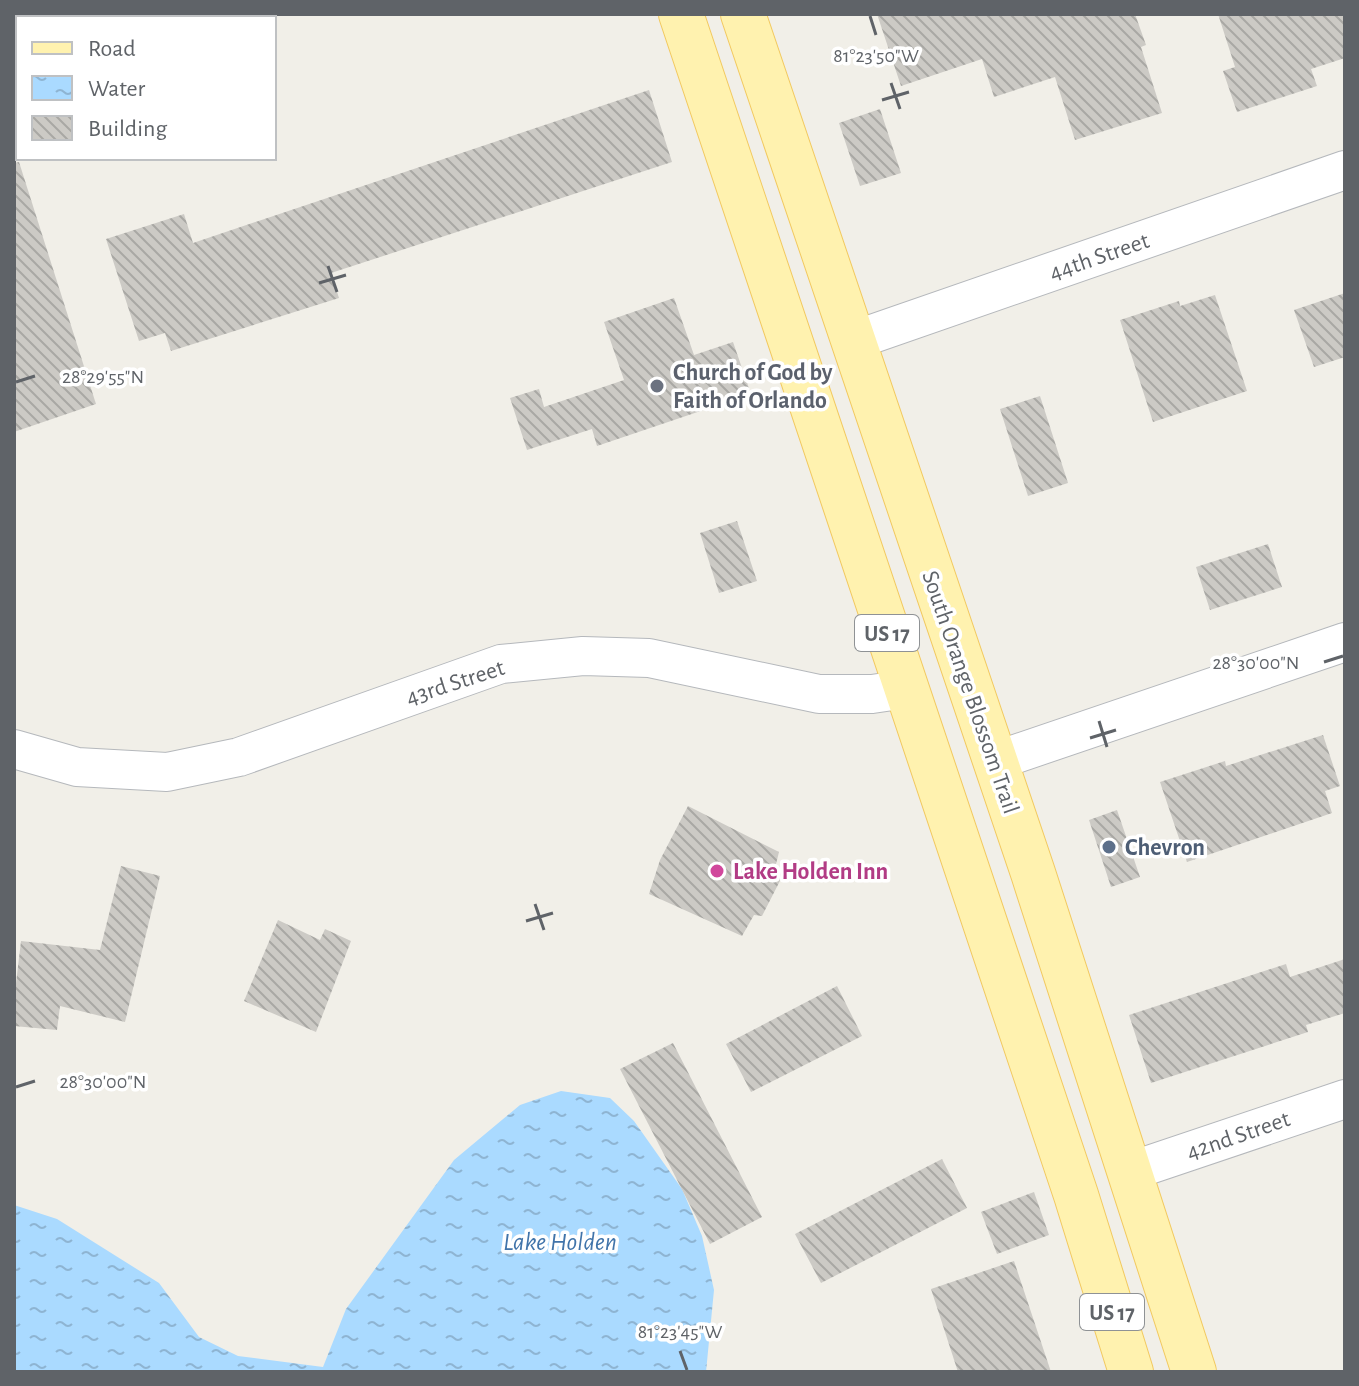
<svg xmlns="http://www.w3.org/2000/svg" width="1359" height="1386" viewBox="0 0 1359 1386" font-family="'Alegreya Sans',sans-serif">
<defs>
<pattern id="water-ripples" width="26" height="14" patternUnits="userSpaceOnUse" patternTransform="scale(2)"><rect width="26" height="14" fill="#aadaff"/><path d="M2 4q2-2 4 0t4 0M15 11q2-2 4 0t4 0" fill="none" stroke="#8eb4d2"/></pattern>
<pattern id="building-back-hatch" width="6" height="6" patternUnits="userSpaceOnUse" patternTransform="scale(2)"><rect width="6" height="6" fill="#cccac5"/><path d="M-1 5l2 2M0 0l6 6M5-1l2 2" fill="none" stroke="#a9a8a4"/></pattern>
</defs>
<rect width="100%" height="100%" fill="#f1efe8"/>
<polygon fill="url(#water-ripples)" points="561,1091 610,1098 634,1121 682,1189 702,1236 714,1290 706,1372 14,1372 14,1205 57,1219 159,1283 199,1337 238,1356 323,1367 346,1309 454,1160 520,1105"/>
<g fill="url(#building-back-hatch)">
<polygon points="877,14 1135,14 1146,45 1141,47 1162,113 1075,140 1055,77 994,97 982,59 901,86"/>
<polygon points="1218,14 1345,14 1345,58 1311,69 1317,86 1237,112 1223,71 1235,67"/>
<polygon points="649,90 672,162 331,273 339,298 171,351 165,333 139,341 106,239 184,214 193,243"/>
<polygon points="880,109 901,173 860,186 839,123"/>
<polygon points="19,162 96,404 14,432 14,163"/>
<polygon points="1345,293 1345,357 1314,367 1294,310"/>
<polygon points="1215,295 1247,391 1153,422 1120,320 1179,301 1180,306"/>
<polygon points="674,298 694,355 733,342 751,394 597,446 592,429 527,450 510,398 539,389 544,407 624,380 604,322"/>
<polygon points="1040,396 1068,483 1028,496 1000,409"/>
<polygon points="737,521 757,581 719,593 700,533"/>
<polygon points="1268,544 1282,587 1210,610 1196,567"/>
<polygon points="1323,735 1340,786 1325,791 1332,813 1187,862 1160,782 1225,761 1226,766"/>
<polygon points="688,806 779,852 775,868 783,875 762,916 754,915 742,936 649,894 660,860"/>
<polygon points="1117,810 1140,877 1111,887 1089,820"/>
<polygon points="121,866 160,876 125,1022 60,1006 57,1030 14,1026 14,1000 21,941 100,950"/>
<polygon points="278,920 320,940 325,929 351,941 316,1032 244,1001"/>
<polygon points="1345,959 1345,1013 1306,1025 1308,1032 1151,1083 1129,1015 1286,964 1290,977"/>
<polygon points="837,986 862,1036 751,1092 726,1044"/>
<polygon points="673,1043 762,1217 710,1244 620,1069"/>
<polygon points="942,1159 967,1208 821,1283 795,1234"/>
<polygon points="1034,1192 1049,1235 997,1254 981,1212"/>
<polygon points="1014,1261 1051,1372 958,1372 931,1289"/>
</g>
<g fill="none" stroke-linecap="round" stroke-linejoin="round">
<g stroke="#b5b8bc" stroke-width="40">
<g id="minor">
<polyline points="852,341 1345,170"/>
<polyline points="14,749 77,767 167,772 239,757 501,664 583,656 649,658 819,694 872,694 906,689"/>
<polyline points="995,761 1345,642"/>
<polyline points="1131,1171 1345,1099"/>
</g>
</g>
<g stroke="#f2c960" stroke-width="46">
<g id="major">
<polyline points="681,14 1076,1195 1131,1372"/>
<polyline points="743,14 1033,873 1194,1372"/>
</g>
</g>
<use href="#minor" stroke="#fff" stroke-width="38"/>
<use href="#major" stroke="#fff2af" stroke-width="44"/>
</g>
<path fill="none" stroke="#5f6368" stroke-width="3" d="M870,16L876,35M891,83L900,109M882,100L909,92M328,266L337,292M319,283L346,275M16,382L35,376M1324,662L1343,656M1099,721L1107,747M1090,738L1116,730M535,904L544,930M526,921L553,913M16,1087L35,1081M680,1351L687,1370"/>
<circle fill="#6b7280" stroke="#fff" stroke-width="3" cx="657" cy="386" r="8"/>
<circle fill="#5c6f8a" stroke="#fff" stroke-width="3" cx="1109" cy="847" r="8"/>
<circle fill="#d1479c" stroke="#fff" stroke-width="3" cx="717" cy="871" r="8"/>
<g text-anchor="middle" stroke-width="7" stroke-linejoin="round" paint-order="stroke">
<g fill="#fff" stroke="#8f9295" stroke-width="2">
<rect x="855" y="615" width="64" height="36" rx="6"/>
<rect x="1080" y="1294" width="64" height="36" rx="6"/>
</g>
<g font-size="22" font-weight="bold" fill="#5f6368">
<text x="887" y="641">US 17</text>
<text x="1112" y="1320">US 17</text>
</g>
<g font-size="24" fill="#5f6368" stroke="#fff">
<text transform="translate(1099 256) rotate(-19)" y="8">44th Street</text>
<text transform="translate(455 682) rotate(-18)" y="8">43rd Street</text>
<text transform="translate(971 692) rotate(71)" y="8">South Orange Blossom Trail</text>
<text transform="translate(1238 1135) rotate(-19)" y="8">42nd Street</text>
</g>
<g font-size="24" font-weight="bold" fill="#5b616d" stroke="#fff" text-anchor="start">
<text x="673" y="380">Church of God by<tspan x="673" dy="28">Faith of Orlando</tspan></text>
</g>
<g font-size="24" font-weight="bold" fill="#4e5e75" stroke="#fff" text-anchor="start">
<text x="1125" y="855">Chevron</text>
</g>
<g font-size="24" font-weight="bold" fill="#b23c85" stroke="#fff" text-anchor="start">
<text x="733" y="879">Lake Holden Inn</text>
</g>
<g font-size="26" font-style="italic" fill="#4174aa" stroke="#fff">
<text x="560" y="1250">Lake Holden</text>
</g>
</g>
<g font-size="20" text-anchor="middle" fill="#5f6368" stroke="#fff" stroke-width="7" stroke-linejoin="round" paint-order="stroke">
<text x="876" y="62">81°23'50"W</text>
<text x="103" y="383">28°29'55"N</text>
<text x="1256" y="669">28°30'00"N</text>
<text x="103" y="1088">28°30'00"N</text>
<text x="680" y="1338">81°23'45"W</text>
</g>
<rect width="1359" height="1386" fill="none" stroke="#5f6368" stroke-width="32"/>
<rect x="16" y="16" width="260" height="144" fill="#ffffff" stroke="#bfc1c3" stroke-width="2"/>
<rect x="32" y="42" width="40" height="12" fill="#fff2af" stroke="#bfc1c3" stroke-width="2"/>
<text x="88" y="56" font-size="24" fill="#5f6368">Road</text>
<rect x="32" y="76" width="40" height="24" fill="url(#water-ripples)" stroke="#bfc1c3" stroke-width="2"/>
<text x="88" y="96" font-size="24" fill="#5f6368">Water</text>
<rect x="32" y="116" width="40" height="24" fill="url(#building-back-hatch)" stroke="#bfc1c3" stroke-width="2"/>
<text x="88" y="136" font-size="24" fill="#5f6368">Building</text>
</svg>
